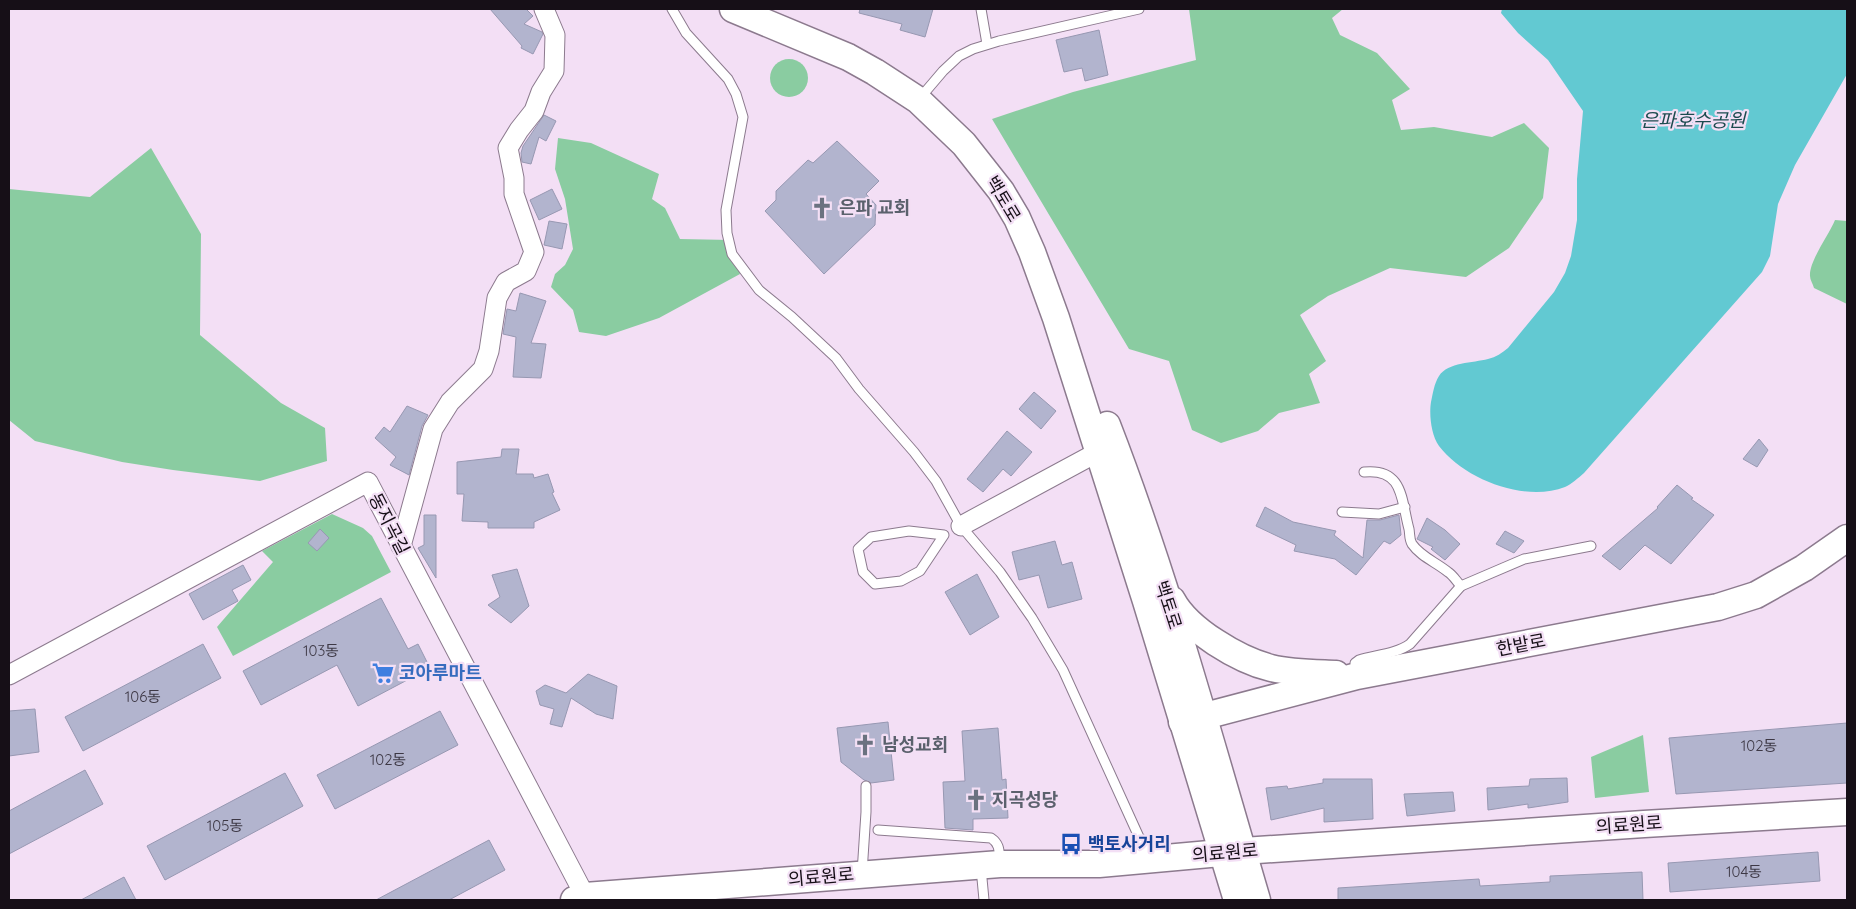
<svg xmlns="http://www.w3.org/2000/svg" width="1856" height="909" viewBox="0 0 1856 909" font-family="Quicksand,'Noto Sans KR',sans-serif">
<rect width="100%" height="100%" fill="#f3dff5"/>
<g fill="#8acca1">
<polygon points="1189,9 1343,9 1332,18 1340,35 1377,53 1410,89 1392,100 1401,130 1434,127 1492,137 1524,123 1549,148 1543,198 1509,248 1466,277 1390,268 1328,296 1300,315 1326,361 1309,374 1320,403 1279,413 1258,431 1221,443 1192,430 1169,361 1129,349 992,119 1073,92 1196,60"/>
<circle cx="789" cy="78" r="19"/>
<polygon points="558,138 591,143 659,174 652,199 665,208 680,239 731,240 740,274 659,318 606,336 579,332 573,310 551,287 555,274 565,265 573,249 565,199 555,169"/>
<polygon points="151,148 201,234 200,335 281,403 325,428 327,461 260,481 173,470 122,462 35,441 9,420 9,189 90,197"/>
<path d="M1835,220L1847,221V304L1814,288C1813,284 1810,280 1810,276C1809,261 1829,235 1835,220Z"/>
<polygon points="332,514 363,528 372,536 391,572 233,656 217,627 273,562 262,551"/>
<polygon points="1643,735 1649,792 1595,798 1591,757"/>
</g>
<path fill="#62c9d2" d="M1502,9H1847V74L1795,165L1778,204L1770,256L1762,272L1584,473C1578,478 1572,484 1565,487C1525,503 1464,479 1439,446C1431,435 1429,414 1431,402C1433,393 1434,384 1439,376C1448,362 1473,363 1488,359C1496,357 1502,353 1508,348L1554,292L1565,273L1571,256L1577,220V179L1583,111L1548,60L1518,33L1501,13Z"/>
<g fill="#b2b4ce" stroke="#9798b2">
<polygon points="490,9 526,9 533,16 524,24 542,32 543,34 533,54 521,48 522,46"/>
<polygon points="860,9 933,9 925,37 900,30 902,24 859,13"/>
<polygon points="1099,30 1108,75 1085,81 1082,68 1064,72 1056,40"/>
<polygon points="544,115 556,121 546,141 539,137 531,164 522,162 521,153 523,146"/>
<polygon points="837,141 879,181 866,194 876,205 875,225 824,274 765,211 776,200 776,191 808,160 813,163"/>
<polygon points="552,189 562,209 539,220 530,200"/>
<polygon points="549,221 567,224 562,249 544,245"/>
<polygon points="520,293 546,301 531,343 546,344 541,378 513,377 516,337 503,334 507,309 516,311"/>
<polygon points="1034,392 1056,411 1041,429 1019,409"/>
<polygon points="407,406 428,415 422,426 409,475 390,465 396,457 375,438 384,427 390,432"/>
<polygon points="1007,431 1032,452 1011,476 1003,469 983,492 967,479"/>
<polygon points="1759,439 1768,450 1757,467 1743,459"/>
<polygon points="502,449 519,449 516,474 533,474 534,478 548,474 554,492 552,493 560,510 534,522 534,528 488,528 488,522 462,521 464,494 457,494 457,462 501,457"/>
<polygon points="1677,485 1693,498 1691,499 1714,515 1671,564 1645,545 1620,570 1602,556 1658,508 1657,507"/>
<polygon points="1265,507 1293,522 1336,531 1334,535 1363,558 1367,520 1380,520 1399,515 1401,535 1390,544 1384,541 1356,575 1335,559 1294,551 1296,545 1256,526"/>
<polygon points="424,515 436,515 436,578 418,548 424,545"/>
<polygon points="1427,518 1445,530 1460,544 1445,560 1431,549 1433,547 1417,539"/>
<polygon points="320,529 329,538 317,551 308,543"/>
<polygon points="1505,531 1524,541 1514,553 1496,544"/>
<polygon points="1055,541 1062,565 1072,562 1082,599 1048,608 1039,575 1019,580 1012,552"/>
<polygon points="243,565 251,580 232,590 238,601 203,620 189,594"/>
<polygon points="517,569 529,606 511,623 488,605 500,597 492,575"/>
<polygon points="977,574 999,617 970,635 945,592"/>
<polygon points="381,598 408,649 418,644 430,668 358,706 337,665 261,705 243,671"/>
<polygon points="203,644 221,678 83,751 65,717"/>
<polygon points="588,674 617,686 613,719 596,714 571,698 562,727 550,724 554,709 540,705 536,691 545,685 566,693"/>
<polygon points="35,709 39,752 9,756 9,711"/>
<polygon points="440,711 458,745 335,809 317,775"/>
<polygon points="888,722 894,780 871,783 864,780 841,762 837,728"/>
<polygon points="1847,723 1847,783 1676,794 1669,738"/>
<polygon points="998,728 1002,780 1006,779 1008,818 973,819 973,830 945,828 943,782 965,781 962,731"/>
<polygon points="85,770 103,804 9,854 9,811"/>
<polygon points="285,773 303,806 165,880 147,846"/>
<polygon points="1567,778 1568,802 1528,808 1528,804 1488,810 1487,788 1529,786 1530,779"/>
<polygon points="1323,779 1372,779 1373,819 1324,822 1324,808 1271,820 1266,788 1287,786 1288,789 1323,783"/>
<polygon points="1453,792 1455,811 1407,816 1404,794"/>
<polygon points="489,840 505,870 449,900 376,900"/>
<polygon points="1818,852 1820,881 1670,892 1668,863"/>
<polygon points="1642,872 1643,900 1338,900 1338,888 1479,879 1480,886 1550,882 1550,876"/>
<polygon points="124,877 136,900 81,900"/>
</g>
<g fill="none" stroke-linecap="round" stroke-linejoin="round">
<g stroke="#8c7a8e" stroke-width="11">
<g id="lane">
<polyline points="672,9 686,33 728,79 736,94 743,117 726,210 727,233 732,254 759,290 792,317 836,358 859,389 914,452 936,481 961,526 1000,572 1032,618 1063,670 1139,837 1154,854"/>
<polyline points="981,9 987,44"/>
<polyline points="920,98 943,71 959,56 973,49 999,41 1139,9"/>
<path d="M1364,472C1404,468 1401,500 1409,529C1410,534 1409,539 1412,544C1421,557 1436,562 1448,572C1453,575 1457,582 1461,586"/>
<polyline points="1342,512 1379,514 1405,507"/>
<polygon points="909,531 944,535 920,571 901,581 875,584 863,572 858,549 871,537"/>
<path d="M1356,673L1355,663L1359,660C1375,655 1396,654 1410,644L1461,586L1524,559L1591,546"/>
<path d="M878,830L991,838C1000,844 999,851 1000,861"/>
<polyline points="981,868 984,900"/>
<polyline points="862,873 866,812 866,786"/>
</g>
</g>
<g stroke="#8c7a8e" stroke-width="21">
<g id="street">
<polyline points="961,526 1098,452 1109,449"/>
<polyline points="401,546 433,429 450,402 483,369 489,351 497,298 506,282 526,271 534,252 514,194 514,178 508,148 519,130 534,111 541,92 554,71 555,35 544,9"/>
<polyline points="9,675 368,482 585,896 586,900"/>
</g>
</g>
<g stroke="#8c7a8e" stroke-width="29">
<g id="secondary">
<polyline points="733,9 848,57 875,72 918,100 964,144 1001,191 1017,218 1032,252 1056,318 1146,601 1237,900"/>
<path d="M1107,425C1167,580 1210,741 1257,900"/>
<path d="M1172,600C1188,630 1239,660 1271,668C1292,673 1315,673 1336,674"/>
<polyline points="1182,722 1357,676 1718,607 1756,595 1804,568 1847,538"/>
<polyline points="574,900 585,896 1000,864 1099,864 1243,851 1644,824 1847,812"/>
</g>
</g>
<use href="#lane" stroke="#fff" stroke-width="9"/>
<use href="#street" stroke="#fff" stroke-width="19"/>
<use href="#secondary" stroke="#fff" stroke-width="26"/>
</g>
<defs>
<g id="church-bare" transform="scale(1.725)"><path d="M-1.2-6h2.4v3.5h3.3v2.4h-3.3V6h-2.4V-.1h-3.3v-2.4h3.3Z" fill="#6b7280" stroke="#f3dff5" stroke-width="2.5" paint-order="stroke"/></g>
<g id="supermarket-bare" transform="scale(1.725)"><path d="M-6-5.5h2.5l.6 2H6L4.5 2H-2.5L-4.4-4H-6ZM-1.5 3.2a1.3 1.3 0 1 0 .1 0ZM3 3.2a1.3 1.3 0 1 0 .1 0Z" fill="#3f7fe0" stroke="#f3dff5" stroke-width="2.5" paint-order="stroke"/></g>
<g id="bus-bare" transform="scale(1.725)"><path d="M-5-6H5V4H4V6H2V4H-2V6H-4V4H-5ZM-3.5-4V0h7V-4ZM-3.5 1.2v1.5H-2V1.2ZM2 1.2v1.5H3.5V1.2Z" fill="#1a4fb4" stroke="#f3dff5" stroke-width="2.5" paint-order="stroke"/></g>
</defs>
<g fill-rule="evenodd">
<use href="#church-bare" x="822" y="208"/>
<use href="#supermarket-bare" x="383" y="673"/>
<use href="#church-bare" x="865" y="745"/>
<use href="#church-bare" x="976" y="800"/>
<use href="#bus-bare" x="1071" y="844"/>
</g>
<g text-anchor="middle" stroke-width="4.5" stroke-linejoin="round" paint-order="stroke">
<g font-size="15" fill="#3d3845">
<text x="321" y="656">103동</text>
<text x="143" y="702">106동</text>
<text x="1759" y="751">102동</text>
<text x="388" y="765">102동</text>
<text x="225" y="831">105동</text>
<text x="1744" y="877">104동</text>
</g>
<g font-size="18" fill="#160f17" stroke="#f3dff5">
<text transform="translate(1003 199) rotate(59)" y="6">백토로</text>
<text transform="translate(389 524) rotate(63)" y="6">동지곡길</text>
<text transform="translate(1168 605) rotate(72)" y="6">백토로</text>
<text transform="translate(1521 645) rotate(-11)" y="6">한밭로</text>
<text transform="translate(1629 825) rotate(-4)" y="6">의료원로</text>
<text transform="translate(1225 853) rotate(-5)" y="6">의료원로</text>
<text transform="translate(821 877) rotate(-5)" y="6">의료원로</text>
</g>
<g font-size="18" font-weight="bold" fill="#5b616d" stroke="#f3dff5" text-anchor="start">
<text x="839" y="214">은파 교회</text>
<text x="882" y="751">남성교회</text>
<text x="992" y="806">지곡성당</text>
</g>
<g font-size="18" font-weight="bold" fill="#366cbe" stroke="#f3dff5" text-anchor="start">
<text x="399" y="679">코아루마트</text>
</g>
<g font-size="18" font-weight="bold" fill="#164399" stroke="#f3dff5" text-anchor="start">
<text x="1088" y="850">백토사거리</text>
</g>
<g font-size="19" font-style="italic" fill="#1c4b4f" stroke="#f3dff5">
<text x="1693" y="127">은파호수공원</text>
</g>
</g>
<rect width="1856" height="909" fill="none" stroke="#160f17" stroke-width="20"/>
</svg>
